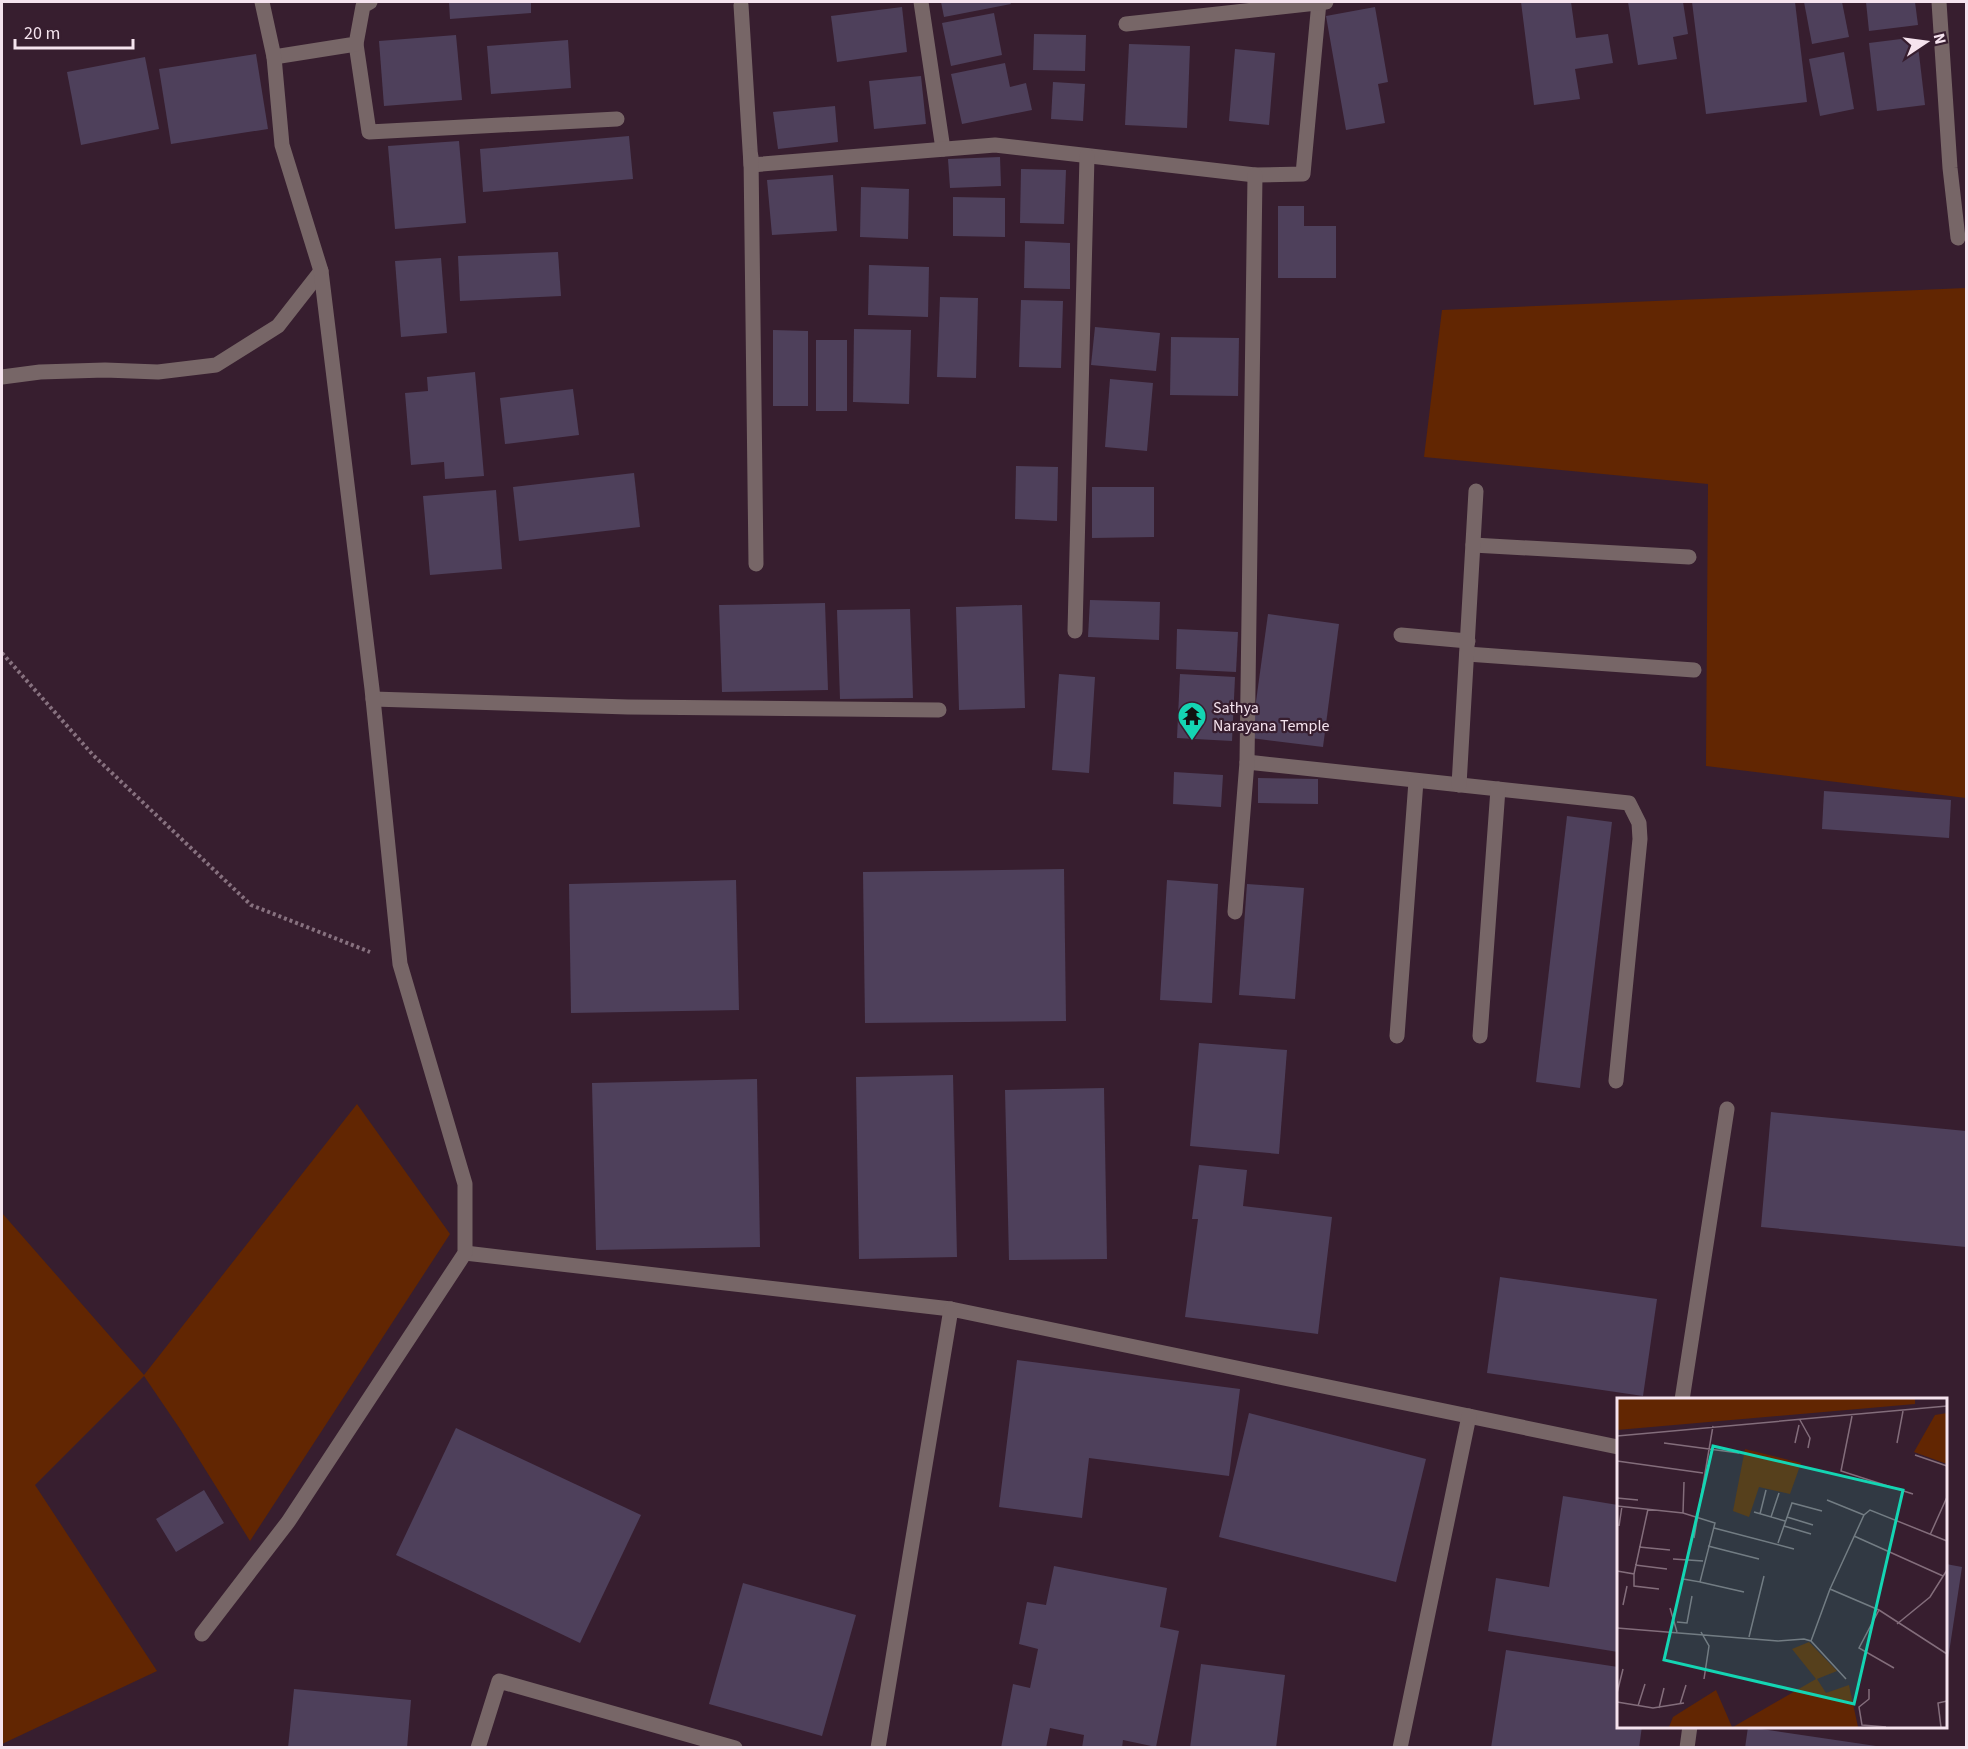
<svg xmlns="http://www.w3.org/2000/svg" width="1968" height="1749" viewBox="0 0 1968 1749" font-family="'Source Sans 3',sans-serif">
<rect width="100%" height="100%" fill="#371e2f"/>
<g fill="#622602">
<polygon points="1966,288 1966,798 1706,766 1708,484 1424,457 1442,310"/>
<polygon points="357,1104 450,1234 250,1541 180,1429 144,1376 35,1485 157,1671 2,1744 2,1213 144,1375"/>
</g>
<g fill="#4e405b">
<polygon points="449,2 531,2 531,13 450,19"/>
<polygon points="941,2 1010,2 1011,4 944,17"/>
<polygon points="1521,2 1571,2 1576,38 1608,34 1613,63 1575,69 1580,99 1534,105"/>
<polygon points="1628,2 1683,2 1688,34 1673,37 1677,59 1638,65"/>
<polygon points="1692,2 1795,2 1807,102 1706,114"/>
<polygon points="1804,2 1842,2 1849,37 1812,44"/>
<polygon points="1866,2 1915,2 1918,25 1869,31"/>
<polygon points="902,7 907,52 837,62 831,16"/>
<polygon points="1375,7 1388,82 1378,84 1385,123 1346,130 1326,16"/>
<polygon points="994,13 1002,55 951,66 942,23"/>
<polygon points="1034,34 1086,35 1085,71 1033,70"/>
<polygon points="456,35 462,100 384,106 379,41"/>
<polygon points="1917,37 1925,105 1877,111 1869,43"/>
<polygon points="568,40 571,88 491,94 487,46"/>
<polygon points="1129,44 1190,46 1187,128 1125,125"/>
<polygon points="1235,49 1275,53 1269,125 1229,121"/>
<polygon points="1844,52 1854,109 1820,116 1809,59"/>
<polygon points="256,54 268,129 171,144 159,69"/>
<polygon points="145,57 159,129 81,145 67,72"/>
<polygon points="1005,63 1010,87 1026,83 1032,110 962,124 951,74"/>
<polygon points="921,76 926,124 874,129 869,81"/>
<polygon points="1053,82 1085,84 1083,121 1051,119"/>
<polygon points="835,106 838,142 778,149 773,112"/>
<polygon points="629,136 633,179 483,192 480,149"/>
<polygon points="459,141 466,223 395,229 388,146"/>
<polygon points="1000,157 1001,186 950,188 948,159"/>
<polygon points="1021,169 1066,170 1064,224 1020,223"/>
<polygon points="833,175 837,231 772,235 767,180"/>
<polygon points="861,187 909,189 908,239 860,237"/>
<polygon points="953,197 1005,198 1005,237 953,236"/>
<polygon points="1278,206 1304,206 1304,226 1336,226 1336,278 1278,278"/>
<polygon points="1025,241 1070,243 1070,289 1024,288"/>
<polygon points="558,252 561,296 460,301 458,256"/>
<polygon points="441,258 447,333 401,337 395,261"/>
<polygon points="869,265 929,267 928,317 868,315"/>
<polygon points="940,297 978,298 976,378 937,377"/>
<polygon points="1021,300 1063,301 1061,368 1019,367"/>
<polygon points="1095,327 1160,333 1156,371 1091,365"/>
<polygon points="854,329 911,330 909,404 853,402"/>
<polygon points="773,330 808,331 808,406 773,406"/>
<polygon points="1171,337 1239,338 1238,396 1170,395"/>
<rect x="816" y="340" width="31" height="71"/>
<polygon points="475,372 484,476 445,479 444,462 411,465 405,393 428,391 427,377"/>
<polygon points="1110,379 1153,383 1147,451 1105,447"/>
<polygon points="573,389 579,435 505,444 500,398"/>
<polygon points="1016,466 1058,467 1057,521 1015,519"/>
<polygon points="634,473 640,527 519,541 513,487"/>
<polygon points="1092,487 1154,487 1154,537 1092,538"/>
<polygon points="496,490 502,569 430,575 423,496"/>
<polygon points="1090,600 1160,602 1159,640 1088,637"/>
<polygon points="825,603 828,690 722,692 719,605"/>
<polygon points="1022,605 1025,708 959,710 956,607"/>
<polygon points="910,609 913,698 840,699 837,610"/>
<polygon points="1268,614 1339,624 1323,747 1251,738"/>
<polygon points="1177,629 1238,632 1236,672 1176,669"/>
<polygon points="1059,674 1095,677 1089,773 1052,770"/>
<polygon points="1180,674 1235,677 1232,741 1177,738"/>
<polygon points="1174,772 1223,775 1221,807 1173,804"/>
<polygon points="1258,778 1318,779 1318,804 1258,803"/>
<polygon points="1824,791 1951,800 1949,838 1822,829"/>
<polygon points="1567,816 1612,822 1580,1088 1536,1082"/>
<polygon points="1064,869 1066,1021 865,1023 863,872"/>
<polygon points="736,880 739,1010 571,1013 569,884"/>
<polygon points="1167,880 1218,884 1212,1003 1160,1000"/>
<polygon points="1247,884 1304,888 1295,999 1239,995"/>
<polygon points="1199,1043 1287,1050 1279,1154 1190,1146"/>
<polygon points="953,1075 957,1257 859,1259 856,1077"/>
<polygon points="757,1079 760,1247 596,1250 592,1083"/>
<polygon points="1104,1088 1107,1259 1009,1260 1005,1090"/>
<polygon points="1771,1112 1966,1131 1966,1247 1761,1227"/>
<polygon points="1199,1165 1247,1170 1243,1206 1332,1217 1318,1334 1185,1317 1198,1219 1192,1219"/>
<polygon points="1500,1277 1657,1299 1643,1396 1487,1373"/>
<polygon points="1017,1360 1240,1389 1229,1476 1089,1458 1082,1518 999,1507"/>
<polygon points="1249,1413 1426,1459 1396,1582 1219,1537"/>
<polygon points="456,1428 641,1515 580,1643 396,1555"/>
<polygon points="204,1490 224,1523 176,1552 156,1519"/>
<polygon points="1563,1496 1618,1505 1618,1652 1488,1631 1496,1578 1549,1587"/>
<polygon points="1946,1564 1962,1567 1947,1666 1946,1666"/>
<polygon points="1054,1566 1167,1588 1160,1627 1179,1631 1156,1747 1123,1740 1122,1748 1082,1748 1084,1735 1050,1728 1046,1748 1001,1748 1013,1684 1030,1688 1038,1649 1019,1644 1027,1602 1046,1605"/>
<polygon points="743,1583 856,1615 822,1736 709,1704"/>
<polygon points="1506,1650 1618,1667 1618,1726 1642,1726 1639,1748 1491,1748"/>
<polygon points="1201,1664 1285,1675 1276,1748 1190,1748"/>
<polygon points="294,1689 411,1700 407,1748 288,1748"/>
<polygon points="1748,1727 1876,1746 1876,1748 1745,1748"/>
</g>
<g fill="none" stroke-linecap="round" stroke-linejoin="round">
<polyline stroke="#87717f" stroke-width="4" stroke-dasharray="3 3" stroke-linecap="butt" points="2,653 93,755 251,905 370,952"/>
<g stroke="#776667" stroke-width="15">
<polyline points="921,2 943,149"/>
<polyline points="1939,2 1950,168 1958,238"/>
<polyline points="741,5 751,165 995,145 1255,175 1303,174 1319,2"/>
<polyline points="1126,24 1326,2"/>
<polyline points="356,44 369,132 617,119"/>
<polyline points="274,57 356,44 363,6 370,2"/>
<polyline points="751,156 756,564"/>
<polyline points="2,377 40,372 105,370 158,372 216,365 278,326 321,271"/>
<polyline points="1473,545 1689,557"/>
<polyline points="1075,631 1087,156"/>
<polyline points="1401,635 1468,641"/>
<polyline points="1467,654 1694,670"/>
<polyline points="373,699 628,707 939,710"/>
<polyline points="1247,762 1629,803 1639,823 1640,839 1616,1081"/>
<polyline points="1459,785 1476,491"/>
<polyline points="1235,912 1247,762 1255,175"/>
<polyline points="1397,1036 1416,781"/>
<polyline points="1480,1036 1498,789"/>
<polyline points="465,1253 951,1309"/>
<polyline points="1682,1400 1727,1109"/>
<polyline points="202,1634 288,1522 465,1253 465,1184 400,964 372,689 321,271 282,145 274,57 262,2"/>
<polyline points="478,1748 499,1681 735,1748"/>
<polyline points="878,1748 951,1309 1618,1447"/>
<polyline points="1400,1748 1469,1416"/>
<polyline points="1687,1748 1690,1726"/>
</g>
</g>
<defs>
<g id="temple-pin" transform="scale(1.5)"><path d="M0 17L-7.5 6A9.5 9.5 0 1 1 7.5 6Z" fill="#14d5b3" stroke="#371e2f"/><path d="M0-6L5-2H3V0L6.5 2.5H4V6H1.5V3h-3V6H-4V2.5H-6.5L-3 0V-2H-5Z" fill="#111"/></g>
</defs>
<g fill-rule="evenodd">
<use href="#temple-pin" x="1192" y="716"/>
</g>
<g text-anchor="middle" stroke-width="4.5" stroke-linejoin="round" paint-order="stroke">
<g font-size="16" fill="#f5e3ee" stroke="#371e2f" text-anchor="start">
<text x="1213" y="713">Sathya<tspan x="1213" dy="18">Narayana Temple</tspan></text>
</g>
</g>
<g transform="translate(1617 1398)">
<rect width="330" height="330" fill="#371e2f"/>
<path d="M0,1H298V6L0,32ZM330,15V66L297,54L318,17ZM128,51L184,65L173,96L142,89L132,119L116,113ZM192,244L220,273L200,281L209,295L232,287L241,329H116L199,281L175,251ZM99,292L115,329H52L56,319Z" fill="#622602"/>
<path fill="none" stroke="#836d7b" stroke-width="1.5" d="M235,18L224,73L296,96M183,22L193,40L191,50M0,38L330,8M47,45L122,55M178,45L182,27M280,45L286,13M298,57L330,68M0,63L86,75M0,100L21,102M210,102L247,117M0,108L66,115L98,125L83,184L66,181M137,114L168,123M66,115L67,84M143,116L149,92M154,119L162,95M170,119L196,127M0,128V147M2,128L5,108M167,128L194,136M97,130L177,151M313,137L330,99M237,138L326,178M77,140L96,28M330,143L253,112L247,117L213,191L262,212L330,256M161,145L175,105L205,113M91,148L142,161M22,149L53,152M56,161L86,163M18,167L50,171M0,173L17,176V188L42,191M17,176L31,111M83,184L127,194M6,207L10,188M53,210L60,234M262,212L242,250L277,270M60,224L70,225L75,198M280,226L313,199L330,172M0,230L161,243L187,241L194,243L229,281M84,234L92,248L87,281M132,239L147,178M194,243L213,191M252,291V301L242,309L245,327L269,329M0,295L6,271M0,304L36,310L67,305M63,306L69,287M21,308L28,286M42,310L47,290M324,329L321,305L330,303"/>
<path fill="#14d5b3" fill-opacity="0.15" stroke="#14d5b3" stroke-width="3" d="M96,48L286,92L237,306L47,262Z"/>
<rect width="330" height="330" fill="none" stroke="#f5e3ee" stroke-width="3"/>
</g>
<rect width="1968" height="1749" fill="none" stroke="#f5e3ee" stroke-width="6"/>
<g transform="translate(1926 42) rotate(77)" stroke="#371e2f" stroke-width="4.5" paint-order="stroke">
<path d="M0-4.5L10 22L0 15L-10 22Z" fill="#f5e3ee"/>
<text y="-9" font-size="16" font-weight="bold" text-anchor="middle" fill="#f5e3ee">N</text>
</g>
<path d="M15 39v9h118v-9" fill="none" stroke="#f5e3ee" stroke-width="3"/>
<text x="24" y="39" font-size="18" fill="#f5e3ee" stroke="#371e2f" stroke-width="4.5" paint-order="stroke">20 m</text>
</svg>
